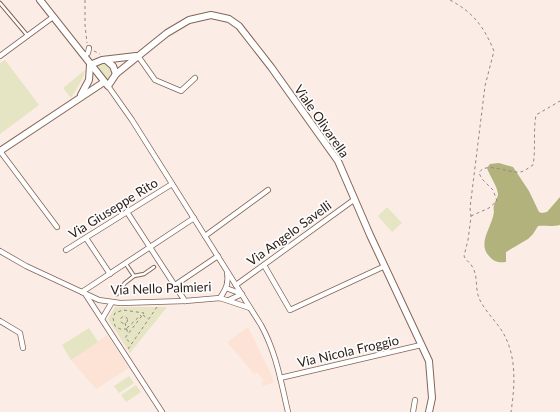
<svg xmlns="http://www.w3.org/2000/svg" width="560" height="412" viewBox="0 0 560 412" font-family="Lato,sans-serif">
<rect width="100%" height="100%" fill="#fbece6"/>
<g fill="#fde3d6">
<polygon points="248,327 270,372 274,382 264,386 261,383 264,381 257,372 254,374 227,342"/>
<polygon points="107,335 129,368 96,389 71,360"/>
</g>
<g fill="#e5e5c3">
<polygon points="5,60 39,105 0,134 0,63"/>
<path d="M102,63C110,66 114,73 107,80L96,66Z"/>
<polygon points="85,70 83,78 71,98 63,88"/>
<polygon points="387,207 402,223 392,232 378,216"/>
<polygon points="115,307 167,307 130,353 108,319"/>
<polygon points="89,328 98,342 71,360 62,345"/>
<polygon points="129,376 134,383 119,393 114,386"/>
<polygon points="136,385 141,392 126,402 121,395"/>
</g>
<path fill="#b2b27d" d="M499,163L513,167L529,191L539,212L542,213L547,212L560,197V225C551,227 544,225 538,226L533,234L528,239L506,252V262C499,263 494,262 489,256C477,243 492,227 494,212C494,210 493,208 494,206C494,202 498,198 498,194C497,185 490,177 487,168L490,164Z"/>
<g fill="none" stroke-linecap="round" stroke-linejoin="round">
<g stroke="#836556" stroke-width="4.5">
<g id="service">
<polyline points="0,3 27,35"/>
<polyline points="134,276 144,274 154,267"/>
<polyline points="117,294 125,283 134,276 126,264"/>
</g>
</g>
<g stroke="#836556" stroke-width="6">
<g id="minor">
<polyline points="0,56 53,17"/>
<polyline points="84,56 88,53 89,48"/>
<polyline points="138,56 155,80 181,91 195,78"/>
<path d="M108,86L132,120L261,325C276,352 281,382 288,412"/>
<polyline points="0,151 57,227"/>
<polyline points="127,212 185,301"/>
<polyline points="205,236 268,190"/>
<polyline points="86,238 110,274"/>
<polyline points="66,250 172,184"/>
<polyline points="0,251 26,266 99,300 120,303 185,301 220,298 250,308"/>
<polyline points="264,265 290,310 385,266"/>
<polyline points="175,285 218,256"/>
<polyline points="236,285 355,199"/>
<polyline points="226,288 242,294 229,300"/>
<polyline points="82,292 194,218"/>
<polyline points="86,295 162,412"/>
<path d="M220,298C226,289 229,283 227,272"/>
<polyline points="102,319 112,302"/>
<polyline points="0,321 20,333 23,348"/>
<polyline points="280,378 421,345"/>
<polyline points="413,412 415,400"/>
</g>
</g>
<g stroke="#836556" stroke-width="8">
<g id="tertiary">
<polyline points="40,0 108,86 116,74 167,33 189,20 211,15 229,19 239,26 271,67 338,161 370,235 429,361 432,398 429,412"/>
<polyline points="106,60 113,66 116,74"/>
<polyline points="81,95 89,80 90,65 102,60 136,56"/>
<polyline points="0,151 104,82"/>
</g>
</g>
<g stroke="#958781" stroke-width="1" stroke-dasharray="3 3" stroke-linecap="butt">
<polyline points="85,0 85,25 87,43"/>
<path d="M450,0C474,13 484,27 494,51L485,86L470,208L471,217L468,240L464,256C466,261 471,263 473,268C478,277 475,288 479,298C484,310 495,320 502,331C517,355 515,385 511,412"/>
<polyline points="94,51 100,54"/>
<path d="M471,216L489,208L497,201L493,190L482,179L479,173C485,161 508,173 519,172C524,172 528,168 533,165C536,148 533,132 536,115L560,101"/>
<polyline points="143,315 148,319"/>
<circle cx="124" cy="320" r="3.5"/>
<polyline points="125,323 128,334"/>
<polyline points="127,328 141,315"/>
<polyline points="127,329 120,329 115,326 113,318 115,313 123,310 144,313 125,338 132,344"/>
<polyline points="128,349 157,307"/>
</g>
<use href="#service" stroke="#fff" stroke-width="2.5"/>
<use href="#minor" stroke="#fff" stroke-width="4.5"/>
<use href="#tertiary" stroke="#fff" stroke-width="6"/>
</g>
<g text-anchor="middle" stroke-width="3.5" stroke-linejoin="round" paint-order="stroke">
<g font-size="13" fill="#2d201a" stroke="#fdfdfd">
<text transform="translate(322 121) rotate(55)" y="5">Viale Olivarella</text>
<text transform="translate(113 208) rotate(-32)" y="5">Via Giuseppe Rito</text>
<text transform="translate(289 233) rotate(-36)" y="5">Via Angelo Savelli</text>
<text transform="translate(161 288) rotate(-2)" y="5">Via Nello Palmieri</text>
<text transform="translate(348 351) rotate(-13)" y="5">Via Nicola Froggio</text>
</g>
</g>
</svg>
